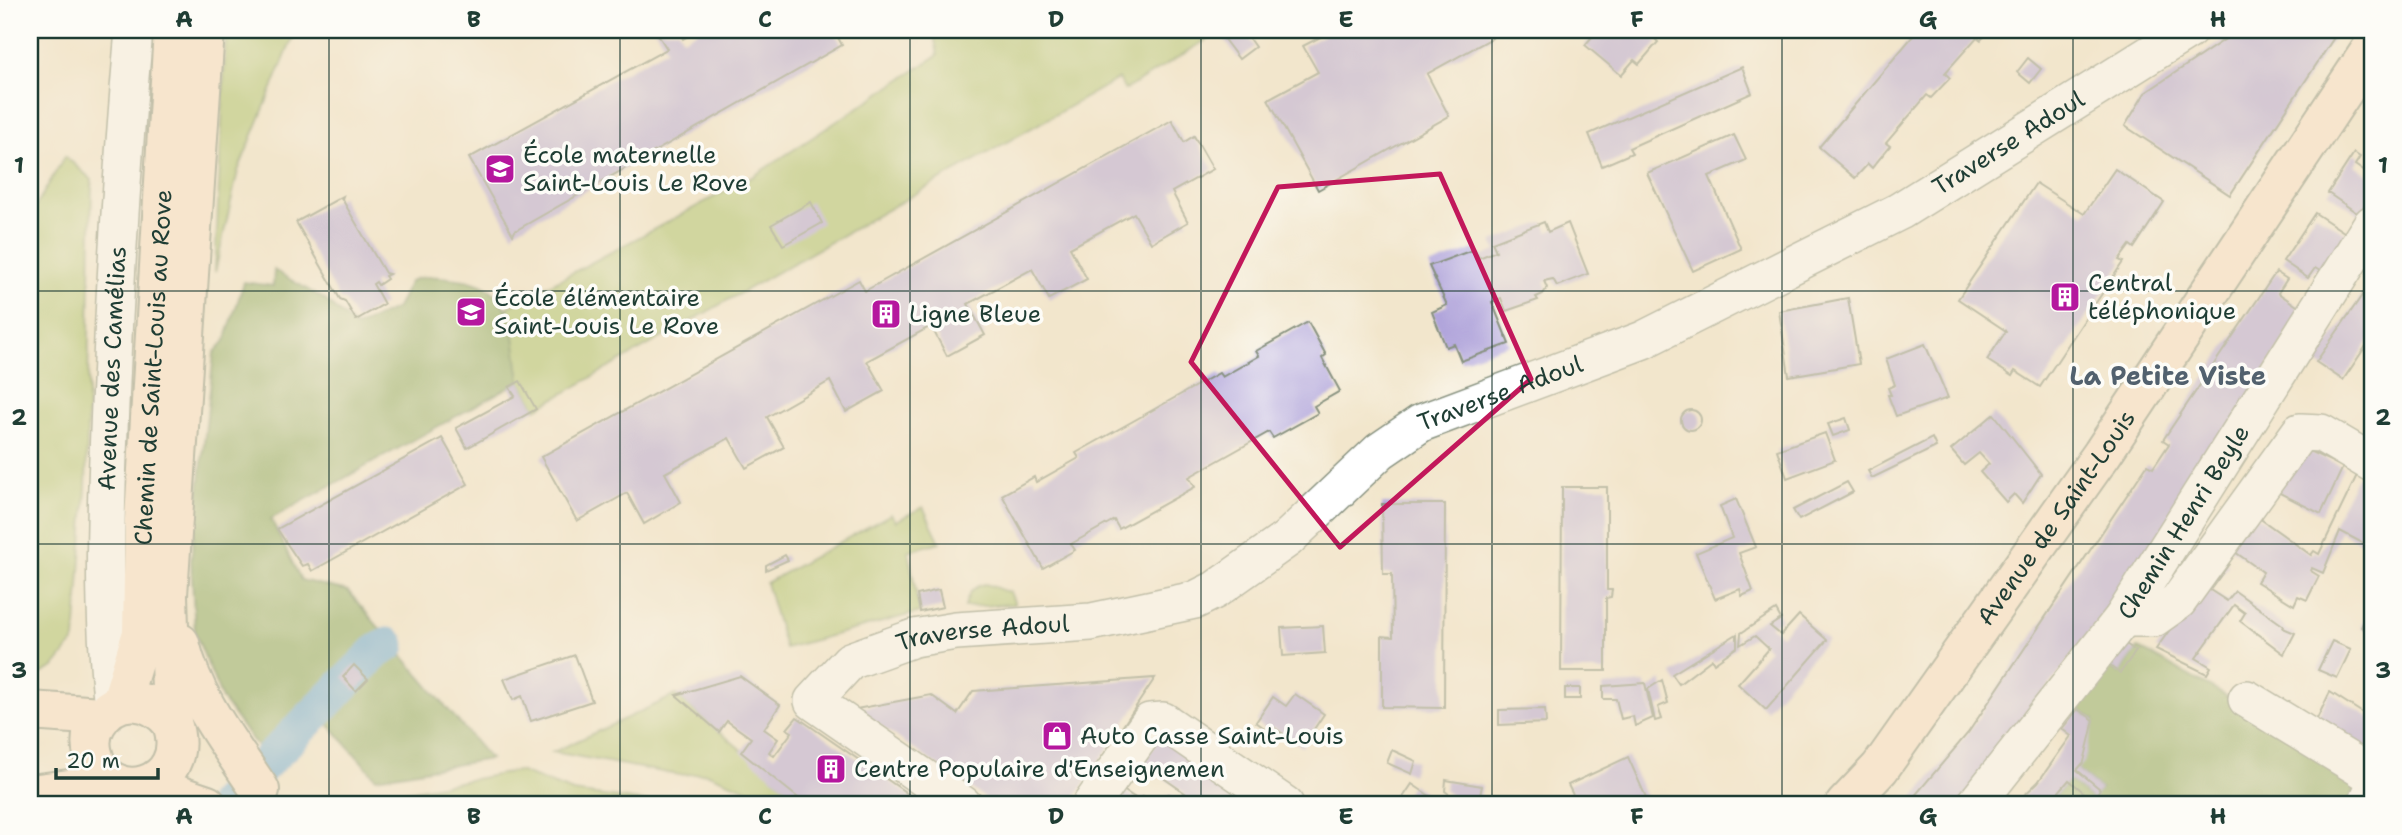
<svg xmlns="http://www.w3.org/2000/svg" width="2402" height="835" viewBox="0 0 2402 835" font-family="'Shantell Sans',sans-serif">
<rect width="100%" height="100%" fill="#fdfcf7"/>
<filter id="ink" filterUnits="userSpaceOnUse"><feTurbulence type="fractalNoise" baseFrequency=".0143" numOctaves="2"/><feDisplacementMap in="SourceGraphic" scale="14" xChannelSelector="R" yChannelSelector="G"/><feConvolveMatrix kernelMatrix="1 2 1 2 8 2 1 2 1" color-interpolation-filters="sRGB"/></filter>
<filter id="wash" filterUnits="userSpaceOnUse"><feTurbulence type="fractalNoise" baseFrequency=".00686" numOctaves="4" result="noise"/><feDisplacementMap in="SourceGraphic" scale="28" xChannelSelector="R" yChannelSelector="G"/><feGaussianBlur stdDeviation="1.57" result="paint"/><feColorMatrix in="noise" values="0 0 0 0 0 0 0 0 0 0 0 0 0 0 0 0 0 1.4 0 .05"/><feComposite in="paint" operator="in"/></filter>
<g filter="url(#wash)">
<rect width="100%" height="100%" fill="#f2e6cc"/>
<g fill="#a9c369" stroke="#64804e" stroke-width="2">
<polygon points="226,30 296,30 238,171 215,272"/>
<polygon points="933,30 1217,30 1219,32 1125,90 1118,79 536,409 520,381 508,307 752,177 938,55"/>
<polygon points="65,156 92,180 86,489 75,640 54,667 37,676 30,676 30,216"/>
<polygon points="923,507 940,542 908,551 920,612 785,648 766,583 891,514 896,521"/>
<path d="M985,584C995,586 1000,591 1010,592L1015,604L965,607C968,594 971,587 985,584Z"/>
<polygon points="676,695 807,805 785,804 706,773 679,775 553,752"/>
<polygon points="518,771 573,792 670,805 332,805"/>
</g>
<g fill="#86a95d" stroke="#527348" stroke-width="2">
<path d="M274,270L324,299L356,327L397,308L410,281C427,274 440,277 458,279C518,286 512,332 520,381L271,519L301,580L348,591L490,759L376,778L314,708L264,756L222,699L195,633L191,560L214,353L225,341L244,282L273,286Z"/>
<polygon points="2138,648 2232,699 2361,778 2347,805 2057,805 2052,800 2069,780 2092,799 2100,789 2077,770 2094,720 2073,706 2104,663 2120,673"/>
</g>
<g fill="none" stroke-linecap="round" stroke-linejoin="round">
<polyline stroke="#64a8d9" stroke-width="35" points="224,805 377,651 388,645"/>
</g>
<g id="blocks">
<g fill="#b1a5db">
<polygon points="655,30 678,30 683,39 699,30 834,30 842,45 515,231 513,235 469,158 667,49"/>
<polygon points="1217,30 1243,30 1255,47 1239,59"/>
<polygon points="1334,30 1488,30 1492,38 1427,74 1449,116 1318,190 1268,99 1318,72 1303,46"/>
<polygon points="1598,30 1659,30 1653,37 1658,42 1639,64 1634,60 1621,75 1585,45"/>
<polygon points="1918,30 1990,30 1981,40 1977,37 1945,73 1950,78 1931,98 1927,95 1886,143 1890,146 1872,168 1868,164 1855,178 1819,147"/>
<polygon points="2239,30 2339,30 2230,195 2125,126 2145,93"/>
<polygon points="2028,58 2041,69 2030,83 2017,72"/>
<polygon points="1742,67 1752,93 1629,148 1632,153 1602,166 1589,134"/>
<polygon points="1172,120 1184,142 1194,136 1213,169 1172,192 1188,222 1151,243 1134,213 1070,248 1087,279 1049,299 1032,269 968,304 985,335 947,356 931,326 867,361 884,391 846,412 830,381 767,417 784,447 746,468 729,438 665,473 681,502 644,524 627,493 577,521 541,457 859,280 865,291"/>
<polygon points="1734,135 1746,160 1709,176 1741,249 1693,271 1647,173"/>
<polygon points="2354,153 2360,157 2355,165 2372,177 2372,201 2363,217 2328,193"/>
<polygon points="2115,169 2164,202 2134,248 2130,245 2119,260 2123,262 2040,387 2015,371 2012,376 1987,360 2006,331 1958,299 2036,183 2084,214"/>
<polygon points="343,196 342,199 385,273 389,274 385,276 387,279 378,285 376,282 373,284 384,304 356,320 345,301 340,299 296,222"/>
<polygon points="811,202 822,223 783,245 771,225"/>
<polygon points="2315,213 2350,236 2325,274 2315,268 2308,278 2283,261"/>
<polygon points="1544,222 1548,232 1568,223 1588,274 1557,286 1553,279 1544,281 1547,288 1543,294 1536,297 1538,300 1506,311 1501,298 1492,302 1509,344 1461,361 1454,344 1446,347 1432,312 1447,305 1429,266 1475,249 1479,258 1496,251 1492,242"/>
<polygon points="2276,272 2287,279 2278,293 2303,310 2167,530 1960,805 1907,805 1968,733 2147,465 2153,468 2169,444 2163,440"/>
<polygon points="2372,281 2372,337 2343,380 2316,362"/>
<polygon points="1848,298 1859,364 1789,376 1779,311"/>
<polygon points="1308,322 1326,355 1322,358 1340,391 1314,406 1318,413 1273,438 1269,432 1189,477 1195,487 1119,529 1114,520 1071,544 1075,550 1043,568 1002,495 1034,477 1036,482 1079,458 1076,453 1219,373 1222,377 1259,356 1256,351"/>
<polygon points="1925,344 1948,398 1896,416 1888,395 1891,395 1888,388 1895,385 1886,359"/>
<polygon points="520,381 536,409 467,448 456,428 515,396 509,387"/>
<circle cx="1691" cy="420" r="10"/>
<polygon points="1994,414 2041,474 2022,503 2014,494 2006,502 1980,472 1989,464 1979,453 1964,465 1951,450"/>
<polygon points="1846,418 1850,430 1833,436 1828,424"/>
<polygon points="1825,433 1835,460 1787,478 1777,450"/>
<polygon points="442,438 468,484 312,571 308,564 302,566 277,529"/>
<polygon points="1932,438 1936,447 1872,478 1868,471"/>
<polygon points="2309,451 2343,467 2321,514 2270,488 2293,455"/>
<polygon points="2357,475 2372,482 2372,548 2340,531 2323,573 2312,568 2311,571 2319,576 2307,600 2298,596 2294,605 2257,582 2263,572 2228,547 2252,513 2311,555 2314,551 2319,554"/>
<polygon points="1847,482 1853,492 1799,520 1793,510"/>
<polygon points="1562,487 1607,487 1607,590 1612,590 1611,597 1606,598 1606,671 1561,671"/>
<polygon points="1736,499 1756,547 1739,553 1753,591 1742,596 1740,589 1715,599 1696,553 1732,538 1720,506"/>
<polygon points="1382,504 1445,504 1444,708 1382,707 1382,636 1393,637 1392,574 1383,574"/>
<polygon points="785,555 788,560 766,570 766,565"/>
<polygon points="2220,559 2229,564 2210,590 2227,601 2235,591 2284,626 2283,628 2295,633 2284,654 2240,621 2245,613 2234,605 2196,658 2211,667 2207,674 2156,649"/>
<polygon points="939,590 943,607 920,612 917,595"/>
<polygon points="2372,603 2372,633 2361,627"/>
<polygon points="1776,610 1781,619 1770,626 1781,635 1799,615 1827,640 1766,710 1738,684 1769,649 1755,636 1740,645 1741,633"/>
<polygon points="1323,626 1325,653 1283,656 1281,628"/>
<polygon points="1737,634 1737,647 1714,663 1712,659 1679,684 1672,674"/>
<polygon points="2120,640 2136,651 2120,673 2104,663"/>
<polygon points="2332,641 2351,649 2337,678 2318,670"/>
<polygon points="575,655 592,701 531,721 522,696 513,700 504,679"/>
<polygon points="354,665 368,679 356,691 343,677"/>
<polygon points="740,676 780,705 764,729 778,739 769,752 774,756 792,732 787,729 797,717 924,805 807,805 741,752 751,738 727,721 719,732 676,695"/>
<polygon points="1155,678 1070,805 995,805 856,709 931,695 957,714 973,691"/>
<polygon points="1662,680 1668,703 1658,707 1662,719 1655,721 1648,689"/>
<polygon points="1645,683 1653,718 1635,726 1633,716 1621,719 1616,699 1603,699 1603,686"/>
<rect x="1565" y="688" width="15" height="11"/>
<polygon points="2330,692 2372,719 2372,762 2312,729"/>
<polygon points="1295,694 1324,714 1302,747 1273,727 1270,732 1256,722 1273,697 1286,706"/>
<polygon points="1545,709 1546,723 1499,725 1499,710"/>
<polygon points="2078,709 2094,720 2084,762 2077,770 2100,789 2093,800 2069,780 2052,800 2057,805 2014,805 2038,782 2071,736 2062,729"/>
<polygon points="1161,736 1248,797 1243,805 1113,805 1123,790 1140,801 1143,796 1153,804 1158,797 1163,800 1169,794 1180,801 1185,793 1142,763"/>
<polygon points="1392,750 1416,761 1412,774 1387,763"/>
<polygon points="1628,757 1649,804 1578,805 1568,785"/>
<polygon points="1446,780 1482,786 1478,805 1458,801 1445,791"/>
<polygon points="1412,784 1443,805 1398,805"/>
</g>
</g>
</g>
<g filter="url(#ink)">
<use href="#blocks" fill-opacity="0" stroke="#889280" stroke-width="2"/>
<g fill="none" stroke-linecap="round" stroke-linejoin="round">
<g stroke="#889280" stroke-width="40">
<g id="street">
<polyline points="2123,618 2154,618 2178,601 2300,432 2321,433 2372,463"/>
<polyline points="2247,699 2372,775"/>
<path id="s1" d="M113,706C101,606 106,506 110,405C115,279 123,155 134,30"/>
<path id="s2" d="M963,805L813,701L850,661L914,638L956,631L1091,622L1195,600L1215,590L1287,539L1380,451L1421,423L1643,340L1900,211L2189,30"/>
<polyline points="1091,805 1150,722 1163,721 1285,805"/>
<path id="s3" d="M1975,805L2123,618L2372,224"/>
<polyline points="2366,805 2372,792"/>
</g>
</g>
<g stroke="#889280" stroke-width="42">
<g id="secondary">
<path d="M180,643C193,698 229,743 260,790"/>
<path id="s4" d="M121,702L142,633L144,520L173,30"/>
<polyline points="30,711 101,716"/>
<path d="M172,723C151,697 116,692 97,723C91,733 90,743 93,754C106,811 194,789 172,723L168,595L205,30"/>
<polyline points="148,785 207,805"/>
<polyline points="30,794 116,783"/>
<path id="s5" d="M1845,805L1880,768L2102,454L2372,48"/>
</g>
</g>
<use href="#street" stroke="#fff" stroke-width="37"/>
<use href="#secondary" stroke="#fce5cf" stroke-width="38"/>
</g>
</g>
<path d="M0 0H2402V835H0ZM1440,174L1531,379L1340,547L1191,362L1278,187Z" fill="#f2e6cc" fill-opacity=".55" fill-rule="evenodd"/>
<path fill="none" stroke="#c2185b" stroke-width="5" stroke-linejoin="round" d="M1440,174L1531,379L1340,547L1191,362L1278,187Z"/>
<path fill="none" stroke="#1f3d34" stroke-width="2" stroke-opacity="0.55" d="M329,30V805M620,30V805M910,30V805M1201,30V805M1492,30V805M1782,30V805M2073,30V805M30,291H2372M30,544H2372"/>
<defs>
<g id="school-square" transform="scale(1.575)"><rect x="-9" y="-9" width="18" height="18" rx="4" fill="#b5179e" stroke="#fdfcf7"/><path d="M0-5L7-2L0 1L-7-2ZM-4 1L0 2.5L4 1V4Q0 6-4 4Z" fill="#fff"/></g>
<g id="building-square" transform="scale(1.575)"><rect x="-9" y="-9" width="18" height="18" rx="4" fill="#b5179e" stroke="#fdfcf7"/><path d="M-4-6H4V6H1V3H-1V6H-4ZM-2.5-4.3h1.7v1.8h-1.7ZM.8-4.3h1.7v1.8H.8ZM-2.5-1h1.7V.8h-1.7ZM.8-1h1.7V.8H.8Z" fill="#fff"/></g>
<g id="shop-square" transform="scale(1.575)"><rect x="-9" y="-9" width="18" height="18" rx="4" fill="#b5179e" stroke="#fdfcf7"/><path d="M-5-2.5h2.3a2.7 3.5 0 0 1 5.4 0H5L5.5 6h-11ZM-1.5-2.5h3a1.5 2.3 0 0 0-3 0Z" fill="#fff"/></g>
</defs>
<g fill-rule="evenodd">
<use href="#school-square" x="500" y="169"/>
<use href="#building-square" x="2065" y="297"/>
<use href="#school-square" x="471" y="312"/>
<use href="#building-square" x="886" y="314"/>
<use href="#shop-square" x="1057" y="736"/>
<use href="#building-square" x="831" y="769"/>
</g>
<g text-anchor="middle" stroke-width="7" stroke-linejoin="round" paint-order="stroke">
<g font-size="24" fill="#1f3d34" stroke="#fdfcf7">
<text dy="8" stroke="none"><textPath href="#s2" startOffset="1530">Traverse Adoul</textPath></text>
<text dy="8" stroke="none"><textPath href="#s1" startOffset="338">Avenue des Camélias</textPath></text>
<text dy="8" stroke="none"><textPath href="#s4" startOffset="338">Chemin de Saint-Louis au Rove</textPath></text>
<text dy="8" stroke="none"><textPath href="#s2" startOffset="962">Traverse Adoul</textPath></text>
<text dy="8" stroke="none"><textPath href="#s5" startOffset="357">Avenue de Saint-Louis</textPath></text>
<text dy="8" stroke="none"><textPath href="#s3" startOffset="352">Chemin Henri Beyle</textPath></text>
<text dy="8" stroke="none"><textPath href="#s2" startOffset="374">Traverse Adoul</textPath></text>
</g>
<g font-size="24" fill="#1f3d34" stroke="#fdfcf7" text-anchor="start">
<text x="523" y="163">École maternelle<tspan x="523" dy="28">Saint-Louis Le Rove</tspan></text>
<text x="2088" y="291">Central<tspan x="2088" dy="28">téléphonique</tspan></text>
<text x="494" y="306">École élémentaire<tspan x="494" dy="28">Saint-Louis Le Rove</tspan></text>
<text x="909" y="322">Ligne Bleue</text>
<text x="1080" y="744">Auto Casse Saint-Louis</text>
<text x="854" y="777">Centre Populaire d'Enseignemen</text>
</g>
<g font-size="26" font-weight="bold" fill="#52616e" stroke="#fdfcf7">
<text x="2168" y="385">La Petite Viste</text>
</g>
</g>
<rect width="2402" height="835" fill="none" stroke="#fdfcf7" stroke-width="77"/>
<path d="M56 768v10h102v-10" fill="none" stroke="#1f3d34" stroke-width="3.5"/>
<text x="66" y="768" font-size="21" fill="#1f3d34" stroke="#fdfcf7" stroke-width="5" paint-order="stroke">20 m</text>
<rect x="38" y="38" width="2326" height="758" fill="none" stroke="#1f3d34" stroke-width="2.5"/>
<g font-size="23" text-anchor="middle" font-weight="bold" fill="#1f3d34">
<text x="184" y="27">A</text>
<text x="474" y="27">B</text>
<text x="765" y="27">C</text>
<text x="1056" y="27">D</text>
<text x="1346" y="27">E</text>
<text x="1637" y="27">F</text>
<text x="1928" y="27">G</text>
<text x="2218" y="27">H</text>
<text x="19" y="173">1</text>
<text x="2383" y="173">1</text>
<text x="19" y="425">2</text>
<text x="2383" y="425">2</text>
<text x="19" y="678">3</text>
<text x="2383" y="678">3</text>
<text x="184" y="824">A</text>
<text x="474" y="824">B</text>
<text x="765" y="824">C</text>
<text x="1056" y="824">D</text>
<text x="1346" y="824">E</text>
<text x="1637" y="824">F</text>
<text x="1928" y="824">G</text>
<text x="2218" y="824">H</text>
</g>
</svg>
